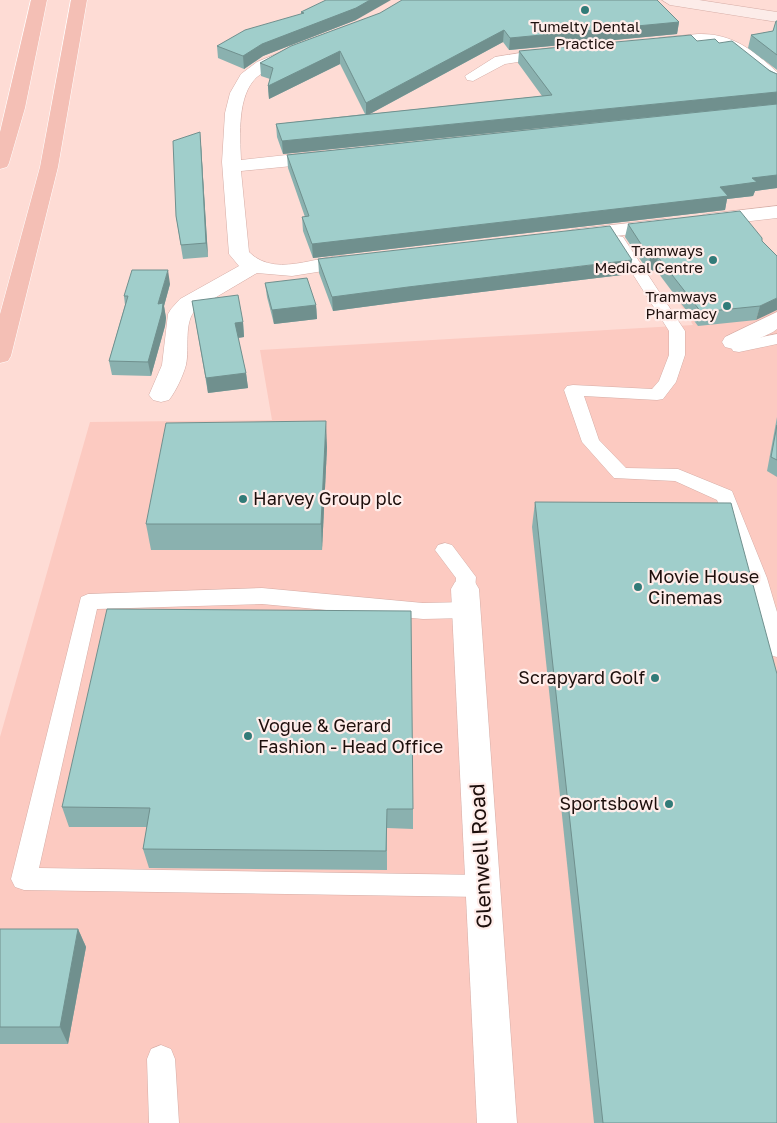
<svg xmlns="http://www.w3.org/2000/svg" width="777" height="1123" viewBox="0 0 777 1123" font-family="'Golos Text',sans-serif">
<rect width="100%" height="100%" fill="#fedcd5"/>
<polygon fill="#fccac1" points="777,282 777,1123 0,1123 0,737 90,422 272,420 260,350 693,325 677,298"/>
<g fill="none" stroke-linecap="round" stroke-linejoin="round">
<g stroke="#d6ada6" stroke-width="1">
<g id="service">
<polygon points="618,236 623,237 685,331 685,355 676,382 663,399 657,400 584,396 599,440 626,468 678,469 732,491 767,578 777,612 777,657 769,655 766,649 747,578 717,500 675,481 614,478 582,442 564,390 567,386 573,385 652,389 659,381 669,355 669,331 611,240"/>
<polygon points="777,334 777,344 739,352 733,351 731,347 733,343"/>
<polygon points="445,543 452,545 476,577 475,589 472,594 465,597 458,594 455,589 456,578 435,550 438,545"/>
<polygon points="262,588 423,603 467,602 474,605 477,610 474,615 467,618 423,619 262,604 97,609 39,868 483,875 492,878 496,886 492,894 483,897 24,890 15,887 11,879 81,597 88,594"/>
<polygon points="161,1045 171,1049 175,1059 179,1123 149,1123 147,1059 151,1049"/>
</g>
</g>
<g stroke="#d6ada6" stroke-width="1">
<polygon id="pedestrian" points="777,312 777,329 773,332 741,347 733,349 725,347 722,342 725,337"/>
</g>
<g stroke="#d6ada6" stroke-width="1">
<g id="minor">
<path d="M698,34C732,33 753,50 777,72V86L771,85C753,68 733,44 707,43C695,43 657,52 651,43L659,38Z"/>
<path d="M293,47L299,49L301,52L299,55C285,62 269,67 257,77C237,95 240,135 241,160L323,151L330,153L332,157L330,161L323,163L241,171L249,252C279,282 327,248 361,257L364,261L361,265L292,276L257,273L196,309C183,323 190,347 186,365C183,376 176,391 169,400L161,402L153,400L149,395L162,365L168,314L171,309L180,299L239,266L229,254L222,162L225,113L230,93L241,74L257,62Z"/>
<polygon points="557,47 565,52 563,55 505,64 473,81 467,80 465,76 495,57"/>
<polygon points="777,206 777,218 707,226 700,224 697,220 700,216 707,214"/>
<polygon points="665,219 672,221 675,225 672,229 576,241 569,239 566,235 569,231 576,229"/>
<polygon points="465,579 475,582 479,589 517,1123 477,1123 451,589 455,582"/>
</g>
</g>
<g stroke="#d6ada6" stroke-width="1">
<polygon id="secondary" points="662,0 699,0 777,12 777,22 670,5"/>
</g>
<g stroke="#fff" stroke-width="1">
<g id="motorway">
<polygon points="31,0 47,0 25,108 9,163 7,167 0,169 0,132"/>
<polygon points="71,0 87,0 58,167 11,356 8,361 0,363 0,314 40,167"/>
</g>
</g>
<use href="#service" fill="#fff" fill-rule="evenodd"/>
<use href="#pedestrian" fill="#fff" fill-rule="evenodd"/>
<use href="#minor" fill="#fff" fill-rule="evenodd"/>
<use href="#secondary" fill="#fcece9" fill-rule="evenodd"/>
<use href="#motorway" fill="#f4bfb5" fill-rule="evenodd"/>
</g>
<g fill="#8ab1af">
<polygon points="301,12 356,20 263,56 244,69 218,58 217,46 301,14"/>
<polygon points="380,13 679,22 677,34 509,50 503,42 370,114 542,96 518,63 519,51 697,41 719,43 777,74 777,188 755,191 753,196 727,199 725,210 313,258 303,231 302,217 305,217 288,168 287,155 621,120 283,154 277,137 276,124 365,114 340,64 269,99 268,86 270,79 261,76 260,63"/>
<polygon points="777,21 777,70 748,48 751,35 773,31"/>
<polygon points="201,145 208,257 183,259 176,216"/>
<polygon points="628,224 762,241 777,256 756,320 698,326 656,270 648,271 625,237"/>
<polygon points="318,259 630,274 408,301 333,311 319,273"/>
<polygon points="265,283 316,305 317,319 274,324 267,297"/>
<polygon points="170,284 164,306 166,318 165,326 151,376 112,375 109,361 125,305 124,296"/>
<polygon points="192,301 243,322 244,337 238,338 246,373 248,388 208,393"/>
<polygon points="777,417 777,477 767,471"/>
<polygon points="327,447 322,550 151,550 146,524"/>
<polygon points="535,502 777,1123 594,1123 532,527"/>
<polygon points="62,807 413,809 413,829 387,828 387,870 149,868 143,849 147,827 69,827"/>
<polygon points="0,929 78,929 86,947 68,1044 0,1044"/>
</g>
<g fill="#70908e">
<polygon points="370,0 391,0 356,20 263,56 244,69 243,56 262,44"/>
<polygon points="679,22 677,34 509,50 510,38"/>
<polygon points="504,30 503,42 366,116 366,103"/>
<polygon points="340,51 340,64 269,99 268,86"/>
<polygon points="777,92 777,104 283,154 282,141"/>
<polygon points="200,132 201,145 208,257 206,243"/>
<polygon points="777,175 777,188 755,191 753,196 727,199 725,210 313,258 312,244 720,187 752,178"/>
<polygon points="658,257 656,270 648,271 650,258"/>
<polygon points="632,260 630,274 408,301 333,311 332,297 408,287"/>
<polygon points="168,270 170,284 164,306 166,318 165,326 151,376 148,362 158,304"/>
<polygon points="777,298 777,310 756,320 760,306"/>
<polygon points="316,305 317,319 274,324 272,310"/>
<polygon points="243,322 244,337 237,338 235,323"/>
<polygon points="246,373 248,388 208,393 206,378"/>
<polygon points="326,421 327,447 322,550 321,524"/>
<polygon points="78,929 86,947 68,1044 60,1027"/>
</g>
<g fill="#a0cecb" stroke="#70908e">
<polygon points="326,0 370,0 356,8 262,44 243,56 217,46 245,30 304,13 301,12"/>
<polygon points="402,0 657,0 679,22 510,38 504,30 366,103 340,51 268,86 273,68 260,63 291,46 380,13"/>
<polygon points="776,21 777,21 777,55 751,35 773,31"/>
<polygon points="691,35 697,41 715,39 719,43 732,41 770,71 777,74 777,92 282,141 276,124 552,95 519,51"/>
<polygon points="777,104 777,175 752,178 757,182 720,187 728,196 312,244 302,217 309,216 287,155"/>
<polygon points="200,132 206,243 181,245 176,216 173,141"/>
<polygon points="740,211 762,238 762,241 777,256 777,298 760,306 701,312 658,257 650,258 628,224"/>
<polygon points="610,226 632,260 408,287 332,297 318,259"/>
<polygon points="132,270 168,270 158,304 163,303 162,312 148,362 109,361 128,296 124,296"/>
<polygon points="307,278 316,305 272,310 265,283"/>
<polygon points="238,295 243,322 235,323 246,373 206,378 192,301"/>
<polygon points="326,421 321,524 146,524 166,423"/>
<polygon points="777,425 777,460 771,457"/>
<polygon points="535,502 731,503 777,674 777,1123 603,1123"/>
<polygon points="107,609 411,611 413,809 387,809 386,851 143,849 150,808 62,807"/>
<polygon points="0,929 78,929 60,1027 0,1027"/>
</g>
<g fill="#327b78" stroke="#ffedea" stroke-width="2">
<circle cx="585" cy="10" r="5"/>
<circle cx="713" cy="260" r="5"/>
<circle cx="727" cy="306" r="5"/>
<circle cx="243" cy="499" r="5"/>
<circle cx="638" cy="587" r="5"/>
<circle cx="655" cy="678" r="5"/>
<circle cx="248" cy="736" r="5"/>
<circle cx="669" cy="804" r="5"/>
</g>
<g text-anchor="middle" stroke-width="4.5" stroke-linejoin="round" paint-order="stroke">
<g font-size="15" fill="#1d0f0c" stroke="#ffedea" text-anchor="end">
<text x="585" y="32" text-anchor="middle">Tumelty Dental<tspan x="585" dy="17">Practice</tspan></text>
<text x="703" y="256">Tramways<tspan x="703" dy="17">Medical Centre</tspan></text>
<text x="717" y="302">Tramways<tspan x="717" dy="17">Pharmacy</tspan></text>
</g>
<g font-size="18" fill="#1d0f0c" stroke="#ffedea" text-anchor="start">
<text x="253" y="505">Harvey Group plc</text>
<text x="648" y="583">Movie House<tspan x="648" dy="21">Cinemas</tspan></text>
<text x="645" y="684" text-anchor="end">Scrapyard Golf</text>
<text x="258" y="732">Vogue &amp; Gerard<tspan x="258" dy="21">Fashion - Head Office</tspan></text>
<text x="659" y="810" text-anchor="end">Sportsbowl</text>
</g>
<g font-size="21" fill="#1d0f0c" stroke="#ffedea">
<text transform="translate(481 856) rotate(-93)" y="7">Glenwell Road</text>
</g>
</g>
</svg>
